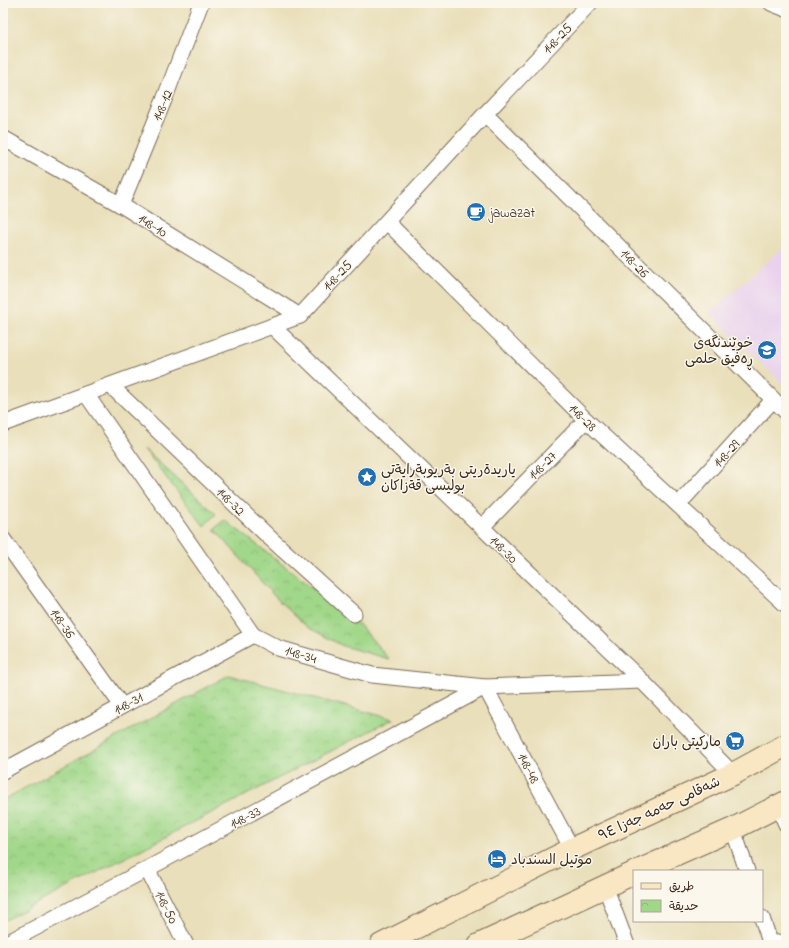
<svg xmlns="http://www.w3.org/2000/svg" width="789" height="948" viewBox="0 0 789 948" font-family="'Indie Flower','Playpen Sans Arabic',sans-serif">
<defs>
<pattern id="park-crowns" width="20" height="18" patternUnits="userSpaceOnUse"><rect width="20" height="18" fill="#a0d789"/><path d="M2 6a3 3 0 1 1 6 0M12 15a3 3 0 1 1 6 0" fill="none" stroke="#8bb976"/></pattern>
</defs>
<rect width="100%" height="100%" fill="#fbf7ec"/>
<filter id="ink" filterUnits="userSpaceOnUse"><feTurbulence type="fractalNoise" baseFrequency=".025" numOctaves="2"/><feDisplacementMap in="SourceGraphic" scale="8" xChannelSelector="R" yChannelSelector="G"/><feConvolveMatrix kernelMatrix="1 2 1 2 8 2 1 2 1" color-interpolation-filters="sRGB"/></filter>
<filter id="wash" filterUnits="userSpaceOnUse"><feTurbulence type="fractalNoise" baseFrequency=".012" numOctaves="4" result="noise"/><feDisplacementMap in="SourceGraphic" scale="16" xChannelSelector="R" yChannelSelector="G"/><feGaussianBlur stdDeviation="0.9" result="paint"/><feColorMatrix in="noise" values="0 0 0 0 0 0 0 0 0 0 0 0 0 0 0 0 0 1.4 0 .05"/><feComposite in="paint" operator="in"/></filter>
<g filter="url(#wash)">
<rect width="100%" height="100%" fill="#e9dfba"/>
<polygon fill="#e9d2ed" points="786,245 786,387 709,313"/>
<g fill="url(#park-crowns)" stroke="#6e8054">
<polygon points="144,449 216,514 204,526"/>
<polygon points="225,520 357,622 389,659 343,646 307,627 277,599 214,529"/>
<polygon points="229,675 393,719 3,921 3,800"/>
</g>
</g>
<g filter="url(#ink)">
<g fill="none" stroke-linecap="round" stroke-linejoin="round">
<g stroke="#786955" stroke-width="17">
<g id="street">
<polyline points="771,3 786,9"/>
<polyline points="485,114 786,412"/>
<polyline points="3,138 121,205 300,316"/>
<polyline points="121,205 164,100 201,3"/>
<polyline points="387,222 586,420 786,605"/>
<polyline points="272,326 642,681 733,774"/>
<polyline points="111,386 271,539 354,614"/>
<polyline points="86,394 253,635 278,648 372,675 485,687 642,681"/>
<polyline points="3,424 300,316 485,114 590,3"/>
<polyline points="678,505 773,400"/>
<polyline points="482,527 586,420"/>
<polyline points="3,539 122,706"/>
<polyline points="3,771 253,635"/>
<polyline points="778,806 786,824"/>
<polyline points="733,829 747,871"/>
<polyline points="147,869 186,945"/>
<polyline points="605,886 627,945"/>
<polyline points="762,918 771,945"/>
<polyline points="771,944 786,941"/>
<polyline points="3,945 147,869 485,687 572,849"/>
</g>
</g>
<g stroke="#786955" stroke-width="24">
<g id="secondary">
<polyline points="638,871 733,829 786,802"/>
<polyline points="381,945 572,849 733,774 786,745"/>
<polyline points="479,945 634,873"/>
</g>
</g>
<use href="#street" stroke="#fff" stroke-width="15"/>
<use href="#secondary" stroke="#f9e7c3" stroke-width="22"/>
</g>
</g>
<defs>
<g id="cafe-disc" transform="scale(1)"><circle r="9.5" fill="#1f6fb2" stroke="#fbf7ec"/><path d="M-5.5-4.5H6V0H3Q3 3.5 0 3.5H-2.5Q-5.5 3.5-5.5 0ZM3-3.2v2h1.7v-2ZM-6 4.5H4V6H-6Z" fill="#fff"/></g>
<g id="school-disc" transform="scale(1)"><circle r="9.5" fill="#1f6fb2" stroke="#fbf7ec"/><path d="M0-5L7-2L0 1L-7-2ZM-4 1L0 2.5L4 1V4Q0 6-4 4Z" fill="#fff"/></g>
<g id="sight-disc" transform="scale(1)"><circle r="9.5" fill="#1f6fb2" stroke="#fbf7ec"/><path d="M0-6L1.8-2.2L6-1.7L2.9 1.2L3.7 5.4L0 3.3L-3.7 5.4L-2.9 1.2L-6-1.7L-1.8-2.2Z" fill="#fff"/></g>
<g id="supermarket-disc" transform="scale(1)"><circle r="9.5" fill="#1f6fb2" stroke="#fbf7ec"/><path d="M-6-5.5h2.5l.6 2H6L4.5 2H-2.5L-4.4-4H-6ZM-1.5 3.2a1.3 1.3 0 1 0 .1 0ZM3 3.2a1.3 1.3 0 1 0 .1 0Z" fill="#fff"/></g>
<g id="hotel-disc" transform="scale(1)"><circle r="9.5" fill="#1f6fb2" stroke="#fbf7ec"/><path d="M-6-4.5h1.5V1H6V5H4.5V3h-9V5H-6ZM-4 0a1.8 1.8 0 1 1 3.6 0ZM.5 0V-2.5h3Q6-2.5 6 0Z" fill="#fff"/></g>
</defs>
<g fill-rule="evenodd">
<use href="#cafe-disc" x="476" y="212"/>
<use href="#school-disc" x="767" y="350"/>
<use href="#sight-disc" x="367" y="477"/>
<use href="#supermarket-disc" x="735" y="741"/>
<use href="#hotel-disc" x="497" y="859"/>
</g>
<g text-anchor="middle" stroke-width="3" stroke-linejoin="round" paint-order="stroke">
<g font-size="14" fill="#3b2a1e" stroke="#fbf7ec">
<text transform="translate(557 38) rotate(-47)" y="5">148-25</text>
<text transform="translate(162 105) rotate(-68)" y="5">148-12</text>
<text transform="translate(153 225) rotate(32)" y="5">148-10</text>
<text transform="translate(635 263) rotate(45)" y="5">148-26</text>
<text transform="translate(337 275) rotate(-47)" y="5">148-25</text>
<text transform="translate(583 417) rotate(44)" y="5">148-28</text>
<text transform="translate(726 453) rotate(-48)" y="5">148-29</text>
<text transform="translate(542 465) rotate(-46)" y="5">148-27</text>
<text transform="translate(231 501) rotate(44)" y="5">148-32</text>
<text transform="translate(504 549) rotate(44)" y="5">148-30</text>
<text transform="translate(63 623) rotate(55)" y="5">148-36</text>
<text transform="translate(301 654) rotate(16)" y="5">148-34</text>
<text transform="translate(128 703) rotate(-29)" y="5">148-31</text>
<text transform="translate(529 768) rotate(62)" y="5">148-48</text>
<text transform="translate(659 808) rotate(-25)" y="5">شەقامی حەمە جەزا ٩٤</text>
<text transform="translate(245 817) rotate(-28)" y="5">148-33</text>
<text transform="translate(167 907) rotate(63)" y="5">148-50</text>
</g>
<g font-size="14" fill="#3b2a1e" stroke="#fbf7ec" text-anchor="start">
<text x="490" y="217">jawazat</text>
<text x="753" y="347" text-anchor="end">خوێندنگەی<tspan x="753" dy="16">ڕەفیق حلمی</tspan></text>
<text x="381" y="474">ياريدةريتى بةريوبةرايةتى<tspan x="381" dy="16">بوليسى قةزاكان</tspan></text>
<text x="721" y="746" text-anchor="end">ماركيتى باران</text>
<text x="511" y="864">موتيل السندباد</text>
</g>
</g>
<rect width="789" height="948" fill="none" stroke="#fbf7ec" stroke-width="16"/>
<rect x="633" y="870" width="130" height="52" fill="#fbf7ec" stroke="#aea59a"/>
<rect x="641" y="883" width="20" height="6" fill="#f9e7c3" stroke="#aea59a"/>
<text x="669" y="890" font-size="12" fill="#3b2a1e">طريق</text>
<rect x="641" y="900" width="20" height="12" fill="url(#park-crowns)" stroke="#aea59a"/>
<text x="669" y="910" font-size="12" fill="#3b2a1e">حديقة</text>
</svg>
